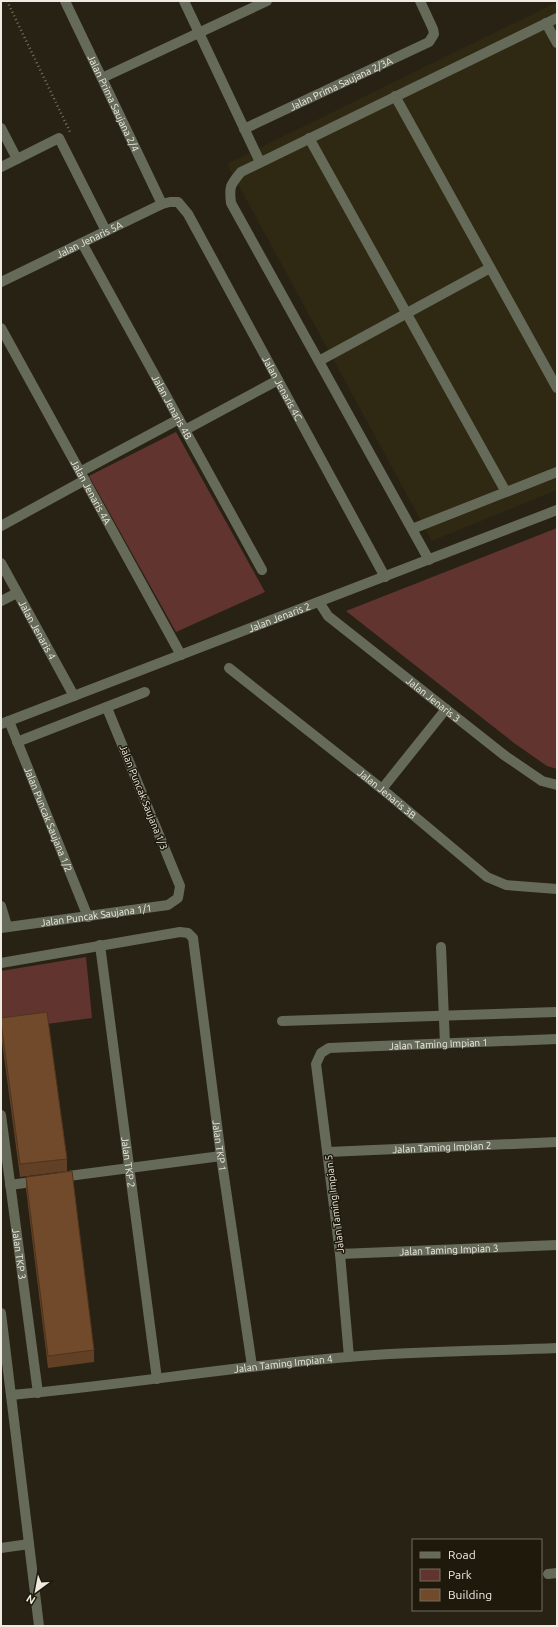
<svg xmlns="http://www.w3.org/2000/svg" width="558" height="1627" viewBox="0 0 558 1627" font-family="Ubuntu,sans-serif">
<rect width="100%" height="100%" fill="#282214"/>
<polygon fill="#2f2813" points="555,3 557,6 557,490 432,541 227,164"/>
<g fill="#62342f">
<polygon points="176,432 265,592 176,632 89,476"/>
<polygon points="557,528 557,769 547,766 514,743 346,611"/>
<polygon points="86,957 92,1018 1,1030 1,971"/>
</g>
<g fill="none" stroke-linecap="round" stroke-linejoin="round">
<polyline stroke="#767165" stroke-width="2.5" stroke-dasharray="1 3" stroke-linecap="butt" points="7,1 71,134"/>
<g stroke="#656b58" stroke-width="10">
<path id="s1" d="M65,1L162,204"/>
<polyline points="184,1 260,162"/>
<polyline points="546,23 557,43"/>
<polyline points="102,78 267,1"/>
<polyline points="395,96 557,388"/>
<polyline points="1,128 17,159"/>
<path id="s2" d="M244,129L429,42L434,34L433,29L420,1"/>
<polyline points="309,138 506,492"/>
<polyline points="1,167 59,138 106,231"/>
<path id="s3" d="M82,243L262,570"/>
<path id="s4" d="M1,282L162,204L170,202H178L188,214L385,577"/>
<path id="s5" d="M1,328L181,655"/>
<polyline points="319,361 490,268"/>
<polyline points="185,430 278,380"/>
<polyline points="80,472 179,419"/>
<polyline points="1,526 85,480"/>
<polyline points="412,529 557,472"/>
<path d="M429,560L231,203C229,187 230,185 241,172L557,18"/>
<path id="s6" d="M1,563L74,696"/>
<polyline points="1,601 17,593"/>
<path id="s7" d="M319,602L328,616L504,755L542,781L557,785"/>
<path id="s8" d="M229,668L382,789L487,877L506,885L557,889"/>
<path id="s9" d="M9,721L88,917"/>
<path id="s10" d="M1,724L557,510"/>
<polyline points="17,742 145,692"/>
<polyline points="382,789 446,709"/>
<polyline points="1,906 7,926"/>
<path id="s11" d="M1,928L168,905L178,898L180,886L107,708"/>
<path id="s12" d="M100,945L157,1379"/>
<polyline points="441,947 445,1044"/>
<path id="s13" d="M1,963L180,932L188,933L193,938L221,1156L252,1366"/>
<polyline points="282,1021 557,1012"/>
<path id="s14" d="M1,1115L38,1393"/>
<path id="s15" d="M328,1152L557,1142"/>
<polyline points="61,1177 221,1156"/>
<polyline points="10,1185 39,1181"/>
<path id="s16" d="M340,1254L557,1245"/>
<polyline points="1,1313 39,1626"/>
<path id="s17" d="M349,1357L340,1254L316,1064L321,1053L329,1048L557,1039"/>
<path id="s18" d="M11,1395C124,1385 236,1366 348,1357C418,1351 488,1351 557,1348"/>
<polyline points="1,1548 29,1544"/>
<polyline points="548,1574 557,1573"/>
</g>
</g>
<g fill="#614025">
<polygon points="1,1018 67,1159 67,1171 20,1177 1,1034"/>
<polygon points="26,1177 94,1350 94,1362 48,1368 26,1189"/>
</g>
<g fill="#714a2b" stroke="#4f341e">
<polygon points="47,1012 67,1159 20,1164 1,1022 1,1018"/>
<polygon points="72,1171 94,1350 48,1356 26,1177"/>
</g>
<g text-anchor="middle" stroke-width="3" stroke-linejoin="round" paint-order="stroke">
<g font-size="10" fill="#efebe2" stroke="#1e190b">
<text dy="4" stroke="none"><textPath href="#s2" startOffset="107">Jalan Prima Saujana 2/3A</textPath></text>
<text dy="4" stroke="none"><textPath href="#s1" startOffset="113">Jalan Prima Saujana 2/4</textPath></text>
<text dy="4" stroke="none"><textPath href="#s4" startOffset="98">Jalan Jenaris 5A</textPath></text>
<text dy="4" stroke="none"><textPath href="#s4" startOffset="409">Jalan Jenaris 4C</textPath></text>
<text dy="4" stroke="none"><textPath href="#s3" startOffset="187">Jalan Jenaris 4B</textPath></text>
<text dy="4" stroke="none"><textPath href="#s5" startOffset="187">Jalan Jenaris 4A</textPath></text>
<text dy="4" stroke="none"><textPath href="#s10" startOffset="298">Jalan Jenaris 2</textPath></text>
<text dy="4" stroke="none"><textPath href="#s6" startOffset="76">Jalan Jenaris 4</textPath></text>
<text dy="4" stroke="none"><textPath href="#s7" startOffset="151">Jalan Jenaris 3</textPath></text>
<text dy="4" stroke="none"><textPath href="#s8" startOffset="202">Jalan Jenaris 3B</textPath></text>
<text transform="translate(144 797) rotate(68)" y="4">Jalan Puncak Saujana 1/3</text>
<text dy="4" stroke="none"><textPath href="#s9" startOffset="106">Jalan Puncak Saujana 1/2</textPath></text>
<text dy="4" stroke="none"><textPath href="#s11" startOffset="96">Jalan Puncak Saujana 1/1</textPath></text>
<text dy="4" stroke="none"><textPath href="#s17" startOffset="426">Jalan Taming Impian 1</textPath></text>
<text dy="4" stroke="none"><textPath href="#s13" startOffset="406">Jalan TKP 1</textPath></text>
<text dy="4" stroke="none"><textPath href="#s15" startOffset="114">Jalan Taming Impian 2</textPath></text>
<text dy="4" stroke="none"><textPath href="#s12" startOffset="219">Jalan TKP 2</textPath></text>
<text transform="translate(334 1204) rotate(-97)" y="4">Jalan Taming Impian 5</text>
<text dy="4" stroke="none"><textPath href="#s16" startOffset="109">Jalan Taming Impian 3</textPath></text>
<text dy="4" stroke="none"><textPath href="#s14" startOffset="140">Jalan TKP 3</textPath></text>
<text dy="4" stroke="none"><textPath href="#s18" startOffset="274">Jalan Taming Impian 4</textPath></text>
</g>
</g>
<rect width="558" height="1627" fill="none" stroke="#efebe2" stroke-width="4"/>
<rect x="412" y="1539" width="130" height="72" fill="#1e190b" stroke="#726d61"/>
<rect x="420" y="1552" width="20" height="6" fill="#656b58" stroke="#726d61"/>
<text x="448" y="1559" font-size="12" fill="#efebe2">Road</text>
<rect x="420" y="1569" width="20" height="12" fill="#62342f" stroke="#726d61"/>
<text x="448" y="1579" font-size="12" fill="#efebe2">Park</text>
<rect x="420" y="1589" width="20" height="12" fill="#714a2b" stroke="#726d61"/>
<text x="448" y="1599" font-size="12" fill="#efebe2">Building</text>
<g transform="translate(36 1591) rotate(212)" stroke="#1e190b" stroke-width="3" paint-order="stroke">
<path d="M0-3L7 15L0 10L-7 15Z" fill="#efebe2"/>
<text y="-6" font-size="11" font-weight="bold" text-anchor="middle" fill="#efebe2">N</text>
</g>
</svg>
